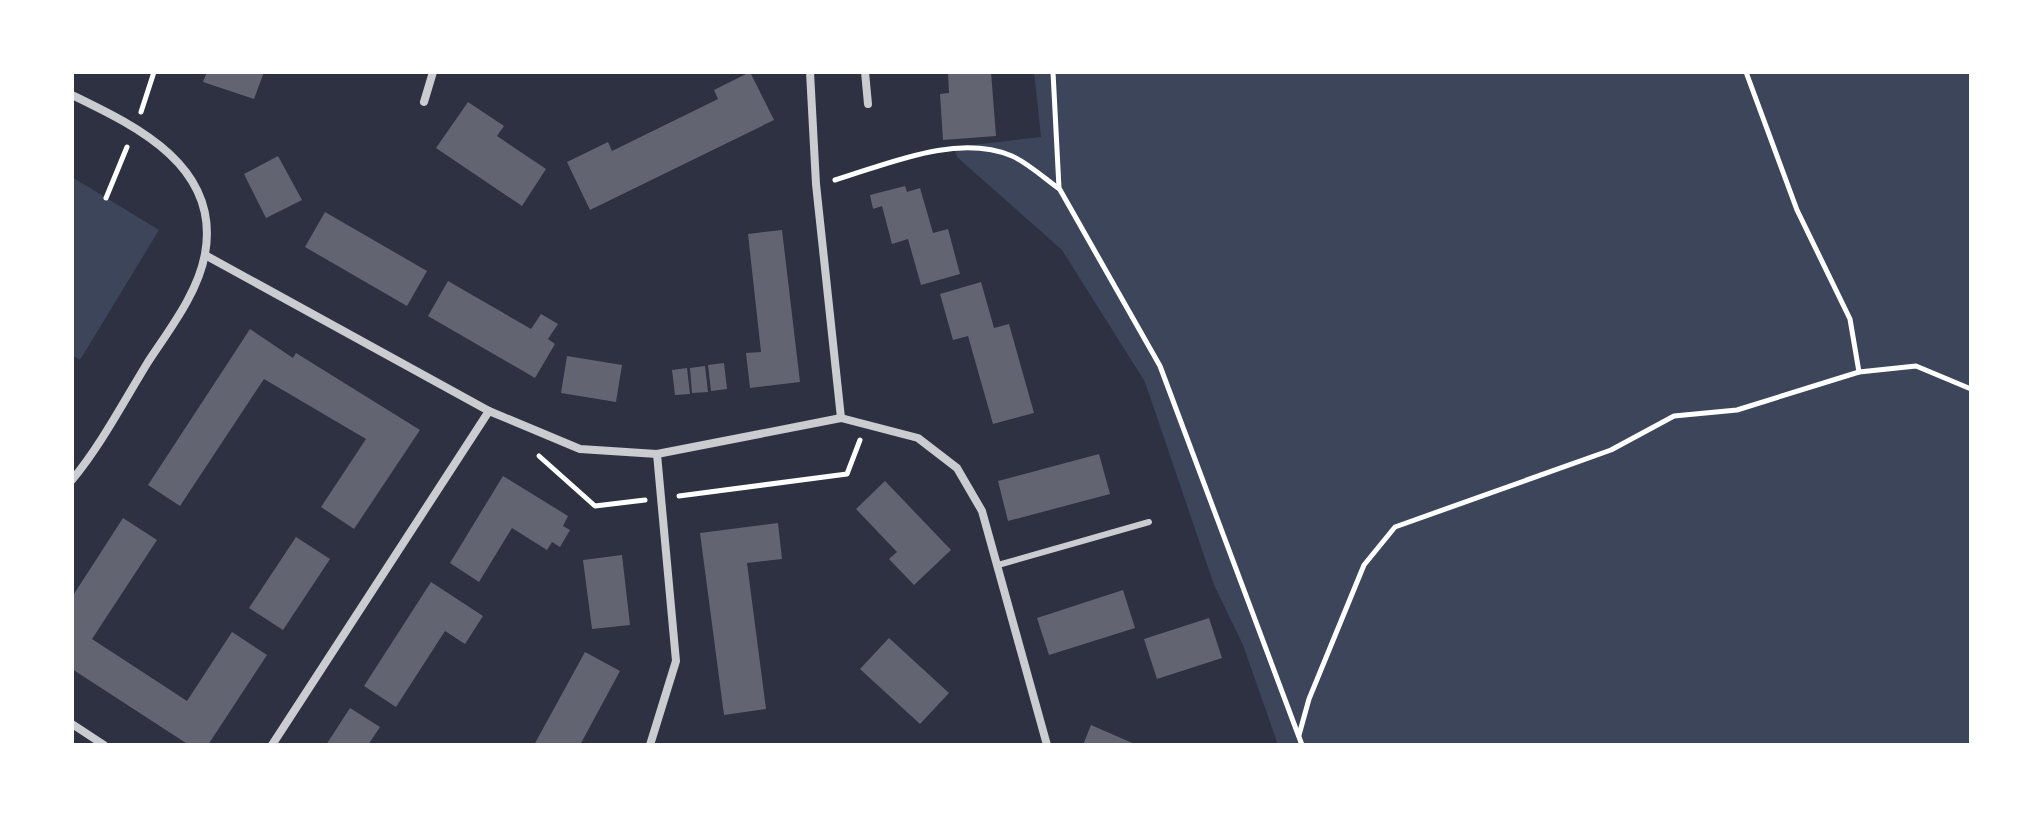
<svg xmlns="http://www.w3.org/2000/svg" width="2043" height="817" viewBox="0 0 2043 817" font-family="Montserrat,sans-serif">
<rect width="100%" height="100%" fill="#2d3142"/>
<g fill="#3c4559">
<polygon points="1034,72 1971,72 1971,745 1278,745 1243,645 1214,585 1145,382 1062,250 957,157 954,147 1041,137"/>
<polygon points="72,177 159,230 80,360 72,355"/>
</g>
<g fill="#626471">
<polygon points="207,72 264,72 254,99 203,82"/>
<polygon points="750,72 774,120 590,210 567,162 608,142 612,151 718,99 714,90"/>
<polygon points="948,72 991,72 996,136 943,140 940,94 949,93"/>
<polygon points="468,102 504,126 497,136 546,169 522,206 436,148"/>
<polygon points="278,156 302,200 266,218 244,174"/>
<polygon points="905,186 907,192 920,188 933,233 948,229 960,274 921,285 908,239 892,244 882,206 873,209 870,195"/>
<polygon points="325,212 427,271 407,306 305,247"/>
<polygon points="782,230 800,382 750,388 746,353 761,352 748,234"/>
<polygon points="448,281 531,329 541,314 558,324 548,339 555,344 535,378 428,316"/>
<polygon points="981,282 994,328 1009,324 1034,413 993,424 968,336 953,340 940,294"/>
<polygon points="250,329 293,358 296,353 420,430 354,529 321,507 366,439 264,379 180,506 148,485"/>
<polygon points="567,356 622,365 616,402 561,393"/>
<polygon points="724,363 727,389 711,391 708,365"/>
<polygon points="705,366 708,392 692,393 690,368"/>
<polygon points="687,368 690,394 675,395 672,370"/>
<polygon points="1099,454 1110,494 1008,521 998,481"/>
<polygon points="503,476 568,516 563,526 570,530 560,547 552,542 547,550 512,528 479,582 450,563"/>
<polygon points="885,481 951,550 914,585 889,559 897,552 856,509"/>
<polygon points="123,518 157,540 92,639 187,701 232,632 267,655 208,745 189,745 72,669 72,597"/>
<polygon points="778,523 782,559 747,563 766,709 724,715 700,533"/>
<polygon points="296,537 330,559 283,630 249,608"/>
<polygon points="622,555 630,625 592,629 583,560"/>
<polygon points="431,582 483,616 465,644 445,631 396,707 364,686"/>
<polygon points="1123,590 1135,628 1049,655 1037,618"/>
<polygon points="1209,618 1222,658 1157,679 1144,639"/>
<polygon points="889,638 949,693 920,724 860,669"/>
<polygon points="585,652 620,671 580,745 534,745"/>
<polygon points="350,708 380,727 368,745 326,745"/>
<polygon points="1091,725 1137,745 1083,745"/>
</g>
<g fill="none" stroke-linecap="round" stroke-linejoin="round">
<g stroke="#fff" stroke-width="5">
<polyline points="1053,72 1059,188 1160,366 1302,745"/>
<polyline points="1746,72 1797,210 1850,319 1859,372"/>
<polyline points="141,112 154,72"/>
<path d="M835,180C888,164 957,133 1012,156C1028,163 1044,178 1058,188"/>
<polyline points="106,198 127,147"/>
<polyline points="539,456 595,506 645,500"/>
<polyline points="679,496 847,474 860,440"/>
<polyline points="1299,735 1309,699 1364,565 1395,527 1611,450 1674,416 1737,410 1859,372 1916,366 1971,389"/>
</g>
<polyline stroke="#caccd0" stroke-width="6" points="998,565 1149,522"/>
<g stroke="#caccd0" stroke-width="8">
<polyline points="810,72 816,184 841,418"/>
<polyline points="865,72 868,104"/>
<path d="M72,95C136,126 221,166 205,254C198,293 169,330 148,362C124,401 101,445 72,480"/>
<polyline points="424,102 433,72"/>
<polyline points="205,255 489,411 580,449 657,454 841,418 918,438 957,468 982,511 1047,745"/>
<polyline points="72,724 104,745"/>
<polyline points="272,745 489,411"/>
<polyline points="650,745 676,661 657,454"/>
</g>
</g>
<rect width="2043" height="817" fill="none" stroke="#ffffff" stroke-width="148"/>
</svg>
